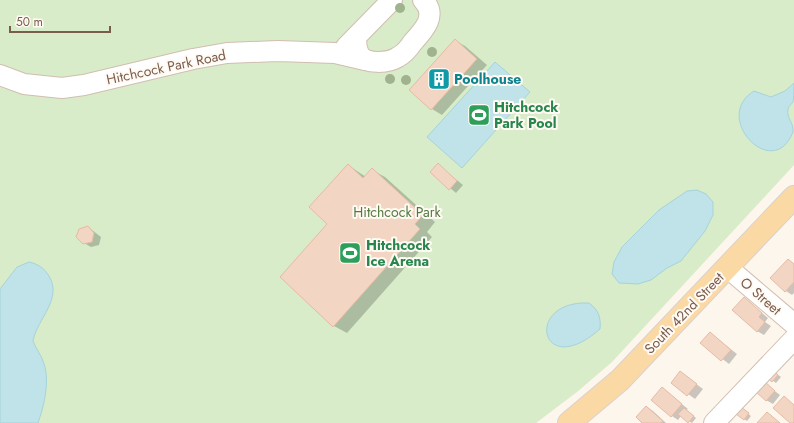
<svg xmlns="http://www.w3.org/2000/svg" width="794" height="423" viewBox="0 0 794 423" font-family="Jost,sans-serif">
<rect width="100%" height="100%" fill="#fdf6ec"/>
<polygon fill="#d8ecc9" points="0,0 794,0 794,165 612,362 577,392 536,423 0,423"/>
<g fill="#bfe3e8" stroke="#a5d3da">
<polygon points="495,62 530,92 462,168 427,137"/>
<path d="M794,83C794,88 794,98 793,102C792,104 789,105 788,109C786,118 794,122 793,132C773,183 711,117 754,91L771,97L785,91Z"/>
<polygon points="697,190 706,194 713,202 713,215 705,231 681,261 667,268 651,280 638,284 619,283 612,274 614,262 622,247 659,210 687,191"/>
<path d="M29,262C38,264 44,268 49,276C63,299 37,319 33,341C36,349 42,356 44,364C50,381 44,406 38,423H0V289L17,267Z"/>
<path d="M589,303C599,310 601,318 600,329C540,382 523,300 589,303Z"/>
</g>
<g fill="#0003">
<polygon points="456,41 465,46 487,65 442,115 432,109"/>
<polygon points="348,165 366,177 372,170 385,177 435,222 427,232 432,237 347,333 334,326 329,224"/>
<polygon points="438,165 463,185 456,193 431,172"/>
<polygon points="88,227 101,237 99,245 91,247 84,243"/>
<polygon points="788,260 794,264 794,293 792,295 786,291"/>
<polygon points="744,298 768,318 765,322 771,326 764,335 757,331"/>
<polygon points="710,333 737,354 729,364 702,343"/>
<polygon points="773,371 781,377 776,383 765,375"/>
<polygon points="681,373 703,389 695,399 673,383"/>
<polygon points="763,382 780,395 773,404 766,400"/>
<polygon points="662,388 688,409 686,410 696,418 692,423 681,416 678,420 672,416"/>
<polygon points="647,407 653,411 666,423 644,423"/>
<polygon points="740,407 751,416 747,421 744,419"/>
</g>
<g fill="#f3d5c3" stroke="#e6bba3">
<polygon points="455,39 477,59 431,110 409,90"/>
<polygon points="438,163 457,181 449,190 430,172"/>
<polygon points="348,164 363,178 372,168 423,215 415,224 420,229 333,327 280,277 327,224 309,207"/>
<polygon points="88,226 94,233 92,242 83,244 76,237 79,229"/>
<polygon points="788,259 794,264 794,282 785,292 770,278"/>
<polygon points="744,297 762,313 759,317 765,322 757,332 732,310"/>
<polygon points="710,332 731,350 721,361 700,343"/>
<polygon points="770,368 778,375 772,382 764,375"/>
<polygon points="680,371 697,384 687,396 671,383"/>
<polygon points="763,380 775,391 766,401 754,390"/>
<polygon points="662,387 682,404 671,417 651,400"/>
<polygon points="784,396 794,405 794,423 790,423 773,408"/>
<polygon points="737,404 749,413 744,420 732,411"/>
<polygon points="646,406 663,421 661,423 642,423 636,417"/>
<polygon points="684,408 694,416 688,423 678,414"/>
<polygon points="767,412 780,423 757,423"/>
</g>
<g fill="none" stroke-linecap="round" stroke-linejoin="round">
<g stroke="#d1beb0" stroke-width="22">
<g id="minor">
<path d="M356,39C356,43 357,50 359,54C365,65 389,63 398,57C404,54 409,48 413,42C424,30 438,15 423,0"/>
<polyline points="346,47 392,0"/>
<polyline points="0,75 24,84 62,88 84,85 193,59 227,53 278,51 335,53 365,60"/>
<polyline points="728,268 794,324"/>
<polyline points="714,423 794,339"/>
</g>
</g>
<g stroke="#dad1cd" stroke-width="24">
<polyline id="major" points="569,423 620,380 794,197"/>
</g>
<use href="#minor" stroke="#fff" stroke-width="20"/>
<use href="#major" stroke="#fbd9a5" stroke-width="22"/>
</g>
<g fill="#a0b28e">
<circle cx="400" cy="8" r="5"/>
<circle cx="432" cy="52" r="5"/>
<circle cx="390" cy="79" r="5"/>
<circle cx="406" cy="80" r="5"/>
</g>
<defs>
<g id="building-square" transform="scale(1.15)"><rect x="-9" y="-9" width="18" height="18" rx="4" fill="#0f9aa8" stroke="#fffaf3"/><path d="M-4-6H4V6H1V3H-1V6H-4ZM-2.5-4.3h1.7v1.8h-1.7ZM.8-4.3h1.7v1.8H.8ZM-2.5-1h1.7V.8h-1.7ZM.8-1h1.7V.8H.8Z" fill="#fff"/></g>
<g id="stadium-square" transform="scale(1.15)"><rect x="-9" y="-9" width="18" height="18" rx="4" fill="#2e9e5b" stroke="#fffaf3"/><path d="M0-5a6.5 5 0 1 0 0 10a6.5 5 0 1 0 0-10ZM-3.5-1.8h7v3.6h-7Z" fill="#fff"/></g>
</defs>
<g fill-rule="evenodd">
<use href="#building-square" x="439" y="79"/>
<use href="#stadium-square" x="479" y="115"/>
<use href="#stadium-square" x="350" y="253"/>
</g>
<g text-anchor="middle" stroke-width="4" stroke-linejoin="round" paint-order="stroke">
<g font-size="14" fill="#7a5c4d" stroke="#fffaf3">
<text transform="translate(166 67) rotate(-12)" y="5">Hitchcock Park Road</text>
<text transform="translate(761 296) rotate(41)" y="5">O Street</text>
<text transform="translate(684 313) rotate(-46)" y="5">South 42nd Street</text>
</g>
<g font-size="14" font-weight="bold" fill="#0d838f" stroke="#fffaf3" text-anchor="start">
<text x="454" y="84">Poolhouse</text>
</g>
<g font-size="14" font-weight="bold" fill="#27864d" stroke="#fffaf3" text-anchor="start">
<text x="494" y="112">Hitchcock<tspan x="494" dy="16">Park Pool</tspan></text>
<text x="366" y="250">Hitchcock<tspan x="366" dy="16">Ice Arena</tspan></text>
</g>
<g font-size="14" fill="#537a41" stroke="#fffaf3">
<text x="397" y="217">Hitchcock Park</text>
</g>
</g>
<path d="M10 26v6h100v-6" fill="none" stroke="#7a5c4d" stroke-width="2"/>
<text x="16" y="26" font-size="12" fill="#7a5c4d" stroke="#fffaf3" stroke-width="3" paint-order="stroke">50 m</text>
</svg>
